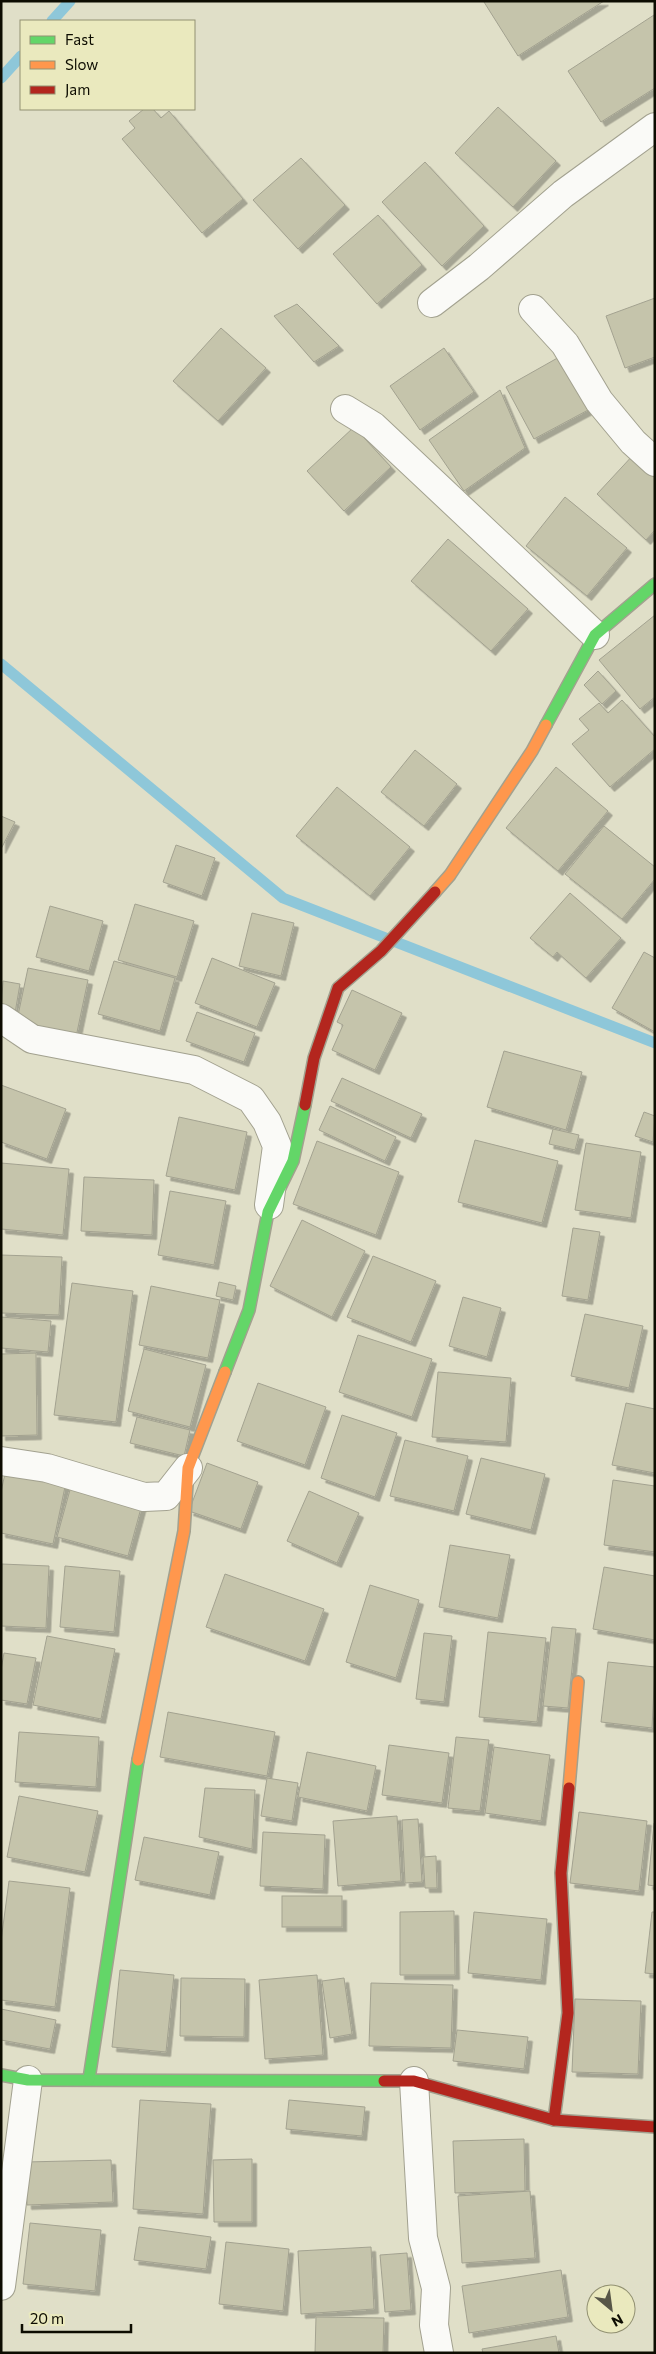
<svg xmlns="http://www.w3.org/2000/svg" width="656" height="2354" viewBox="0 0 656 2354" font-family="Commissioner,sans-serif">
<defs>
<filter id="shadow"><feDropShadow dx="4.5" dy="4.5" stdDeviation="0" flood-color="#0004"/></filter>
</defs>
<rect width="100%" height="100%" fill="#e0dfc8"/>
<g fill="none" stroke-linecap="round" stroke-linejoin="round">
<g stroke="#8ec7d9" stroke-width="11">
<polyline points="52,21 70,1"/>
<polyline points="1,78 21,56"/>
<polyline points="1,664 283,898 655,1043"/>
</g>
</g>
<g fill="#c5c4ab" stroke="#a3a290" filter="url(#shadow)">
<polygon points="486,1 604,1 518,56 484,2"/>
<polygon points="654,15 655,88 601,122 568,71"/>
<polygon points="498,107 556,161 513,207 455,153"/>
<polygon points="144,109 153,109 161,118 169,111 243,199 202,233 122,139 135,128 129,121"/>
<polygon points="301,158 345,205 298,249 253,200"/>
<polygon points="425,162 484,226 442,266 382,202"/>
<polygon points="378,215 422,265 377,304 333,254"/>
<polygon points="655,298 655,357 625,368 606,316"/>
<polygon points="297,304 339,346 314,362 274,316"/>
<polygon points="221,328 266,368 218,421 173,381"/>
<polygon points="444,348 474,392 420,430 390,386"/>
<polygon points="561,356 590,409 534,439 506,387"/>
<polygon points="500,390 525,448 464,491 429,440"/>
<polygon points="354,427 391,467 344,511 307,471"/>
<polygon points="635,453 655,471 655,530 646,540 597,494"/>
<polygon points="565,497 627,548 587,596 526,546"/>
<polygon points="448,539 528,609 491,651 411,581"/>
<polygon points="655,615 655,697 640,709 599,660"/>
<polygon points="598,671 616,691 602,704 584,685"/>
<polygon points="622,700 655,737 655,749 610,787 572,744 589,730 579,719 599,703 608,713"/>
<polygon points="415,750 457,784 424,826 381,792"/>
<polygon points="556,767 608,811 558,871 506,828"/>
<polygon points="337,787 410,847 370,896 296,836"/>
<polygon points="1,816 15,822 1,849"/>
<polygon points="604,826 655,867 655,879 622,919 565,874"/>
<polygon points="176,845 215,858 202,896 163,882"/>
<polygon points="570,893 621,938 586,978 557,952 553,957 530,938"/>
<polygon points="135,904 194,921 177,977 118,960"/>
<polygon points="50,906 103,921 89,971 36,957"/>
<polygon points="252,913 294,923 281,976 239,966"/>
<polygon points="644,952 655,958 655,1032 612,1008"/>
<polygon points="212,958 275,983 257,1027 195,1003"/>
<polygon points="114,961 175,978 160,1031 98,1014"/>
<polygon points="28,968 88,980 76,1037 16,1025"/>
<polygon points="3,981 20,984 15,1013 1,1011"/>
<polygon points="352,990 402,1013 375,1070 332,1050 343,1025 337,1022"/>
<polygon points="197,1012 255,1033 244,1062 186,1041"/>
<polygon points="504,1051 582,1072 566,1130 487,1107"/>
<polygon points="342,1078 422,1114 411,1138 331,1101"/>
<polygon points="1,1085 66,1109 47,1159 1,1142"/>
<polygon points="330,1106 396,1137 385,1161 319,1130"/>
<polygon points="644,1112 655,1116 653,1142 635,1136"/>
<polygon points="179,1117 247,1132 235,1190 166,1176"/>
<polygon points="553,1129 579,1135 575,1150 549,1144"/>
<polygon points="475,1140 558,1161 542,1223 458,1202"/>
<polygon points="317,1141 399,1172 376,1235 293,1204"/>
<polygon points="586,1143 641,1152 631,1218 575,1210"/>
<polygon points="1,1163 69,1169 63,1235 1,1229"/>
<polygon points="84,1177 154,1180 152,1235 81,1231"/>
<polygon points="170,1191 226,1201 214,1265 158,1255"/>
<polygon points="302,1220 365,1251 332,1317 270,1286"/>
<polygon points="573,1228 600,1232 588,1300 562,1296"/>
<polygon points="1,1255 62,1257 59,1315 1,1313"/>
<polygon points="373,1256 436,1281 411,1342 347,1317"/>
<polygon points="219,1282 236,1286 233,1300 216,1296"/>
<polygon points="72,1283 133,1291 116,1422 54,1415"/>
<polygon points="151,1286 220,1300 208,1358 139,1345"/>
<polygon points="463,1297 501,1308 487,1357 449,1346"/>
<polygon points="585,1314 643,1326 629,1388 571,1376"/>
<polygon points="1,1317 51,1321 48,1352 1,1348"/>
<polygon points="358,1335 432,1359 412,1417 339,1392"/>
<polygon points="144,1349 206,1365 190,1427 128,1411"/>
<polygon points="36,1353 37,1435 1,1436 1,1354"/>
<polygon points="438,1372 511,1378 506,1442 432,1437"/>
<polygon points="258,1383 326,1407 305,1465 237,1441"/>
<polygon points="626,1403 655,1409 655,1473 612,1465"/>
<polygon points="342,1415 397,1433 375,1497 321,1478"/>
<polygon points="137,1417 190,1430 184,1456 130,1443"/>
<polygon points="405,1440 468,1456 454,1511 390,1496"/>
<polygon points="481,1458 545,1474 531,1530 466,1514"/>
<polygon points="207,1463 258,1482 241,1529 189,1511"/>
<polygon points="6,1469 66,1482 53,1544 1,1533 1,1492"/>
<polygon points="73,1479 144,1497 128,1556 57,1537"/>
<polygon points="613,1480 655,1486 655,1552 604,1545"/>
<polygon points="309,1491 359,1513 337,1563 287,1541"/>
<polygon points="450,1545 510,1555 498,1618 439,1607"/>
<polygon points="2,1564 49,1566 46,1628 1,1626"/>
<polygon points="65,1566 120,1571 114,1632 60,1627"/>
<polygon points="604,1567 655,1576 655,1640 593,1629"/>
<polygon points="225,1574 324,1609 305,1661 206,1627"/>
<polygon points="370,1585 419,1600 396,1678 346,1662"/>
<polygon points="552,1627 576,1629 568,1708 543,1706"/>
<polygon points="488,1632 546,1638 537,1722 479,1717"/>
<polygon points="424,1633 452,1636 444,1702 416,1699"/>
<polygon points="47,1636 115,1649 101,1719 33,1705"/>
<polygon points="4,1653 36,1658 27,1704 1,1700 1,1670"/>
<polygon points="608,1662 655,1667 652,1728 601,1722"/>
<polygon points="168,1712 275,1732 267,1776 160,1757"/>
<polygon points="19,1732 99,1737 96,1787 15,1782"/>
<polygon points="456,1737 489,1740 480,1811 448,1808"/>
<polygon points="389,1745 449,1753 442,1803 382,1795"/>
<polygon points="494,1747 550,1755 541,1821 485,1813"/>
<polygon points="307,1752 376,1766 367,1811 298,1797"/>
<polygon points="267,1778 298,1783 292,1821 261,1816"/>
<polygon points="205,1788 255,1790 252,1849 199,1837"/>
<polygon points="19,1796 98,1811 85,1872 7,1857"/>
<polygon points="579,1812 647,1821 639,1891 570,1883"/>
<polygon points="397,1816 401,1881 338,1886 333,1821"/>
<polygon points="418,1819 422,1882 405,1883 402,1820"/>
<polygon points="654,1823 655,1823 655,1886 648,1885"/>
<polygon points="263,1832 325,1835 323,1889 260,1886"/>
<polygon points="144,1837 219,1852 210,1895 135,1880"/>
<polygon points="436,1856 437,1888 425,1888 423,1857"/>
<polygon points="9,1881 70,1888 55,2007 1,2000 1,1941"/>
<rect x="282" y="1896" width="60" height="31"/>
<polygon points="454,1911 455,1975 400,1975 400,1912"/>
<polygon points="474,1912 547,1919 541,1980 468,1973"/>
<polygon points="652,1912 655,1912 655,1974 645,1973"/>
<polygon points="120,1970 174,1975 166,2052 112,2047"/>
<polygon points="317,1975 323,2055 265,2059 259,1980"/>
<polygon points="181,1978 245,1979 244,2037 180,2036"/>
<polygon points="344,1978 352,2034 330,2038 322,1981"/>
<polygon points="371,1983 453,1985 451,2048 369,2046"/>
<polygon points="575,1999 641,2001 638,2074 572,2072"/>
<polygon points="1,2009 56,2020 50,2049 1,2040"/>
<polygon points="457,2030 528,2037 524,2069 453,2061"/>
<polygon points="140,2100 211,2104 203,2214 133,2209"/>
<polygon points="289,2100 365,2107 362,2136 286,2129"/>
<polygon points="524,2139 525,2191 455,2193 453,2141"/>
<polygon points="252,2159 252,2222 214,2222 213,2160"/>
<polygon points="111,2160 113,2202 27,2205 25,2162"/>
<polygon points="530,2191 535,2258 462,2263 458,2196"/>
<polygon points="30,2223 101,2230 95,2291 23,2284"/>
<polygon points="139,2227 211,2237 206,2269 134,2260"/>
<polygon points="226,2242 289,2249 283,2311 219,2304"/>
<polygon points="371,2247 374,2309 301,2314 298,2251"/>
<polygon points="407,2253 411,2310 385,2312 380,2255"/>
<polygon points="561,2270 568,2317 469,2333 462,2286"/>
<polygon points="316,2317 384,2318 383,2353 315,2353"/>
<polygon points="556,2336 559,2353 483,2353 482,2349"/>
</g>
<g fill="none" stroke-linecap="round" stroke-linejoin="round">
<g stroke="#a2a18f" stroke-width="30">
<g id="street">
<polyline points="432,303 479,267 563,194 655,127"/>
<polyline points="533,309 565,344 599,401 633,442 655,462"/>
<polyline points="345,409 373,426 595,635"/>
<polyline points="1,1018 32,1039 194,1070 251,1099 267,1122 277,1146 269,1205"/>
<polyline points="1,1461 47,1468 144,1497 166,1496 188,1468"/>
<polyline points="414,2081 423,2238 436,2288 434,2325 439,2353"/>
<polyline points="1,2286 28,2080"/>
</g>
</g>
<g stroke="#a2a18f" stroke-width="14">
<g id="fast">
<polyline points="546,725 595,635 655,584"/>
<polyline points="225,1372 249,1310 268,1212 293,1161 305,1105"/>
<polyline points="1,2075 28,2080 384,2081"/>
<polyline points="89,2079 138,1760"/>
</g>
</g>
<g stroke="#a2a18f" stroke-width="14">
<g id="slow">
<polyline points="435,892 450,875 532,751 546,725"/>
<polyline points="138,1760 184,1531 188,1468 225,1372"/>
<polyline points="569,1788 578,1682"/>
</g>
</g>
<g stroke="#a2a18f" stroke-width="14">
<g id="jam">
<polyline points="305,1105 314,1058 338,988 381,951 435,892"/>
<polyline points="384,2081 414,2081 554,2120 655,2127"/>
<polyline points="554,2120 568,2013 561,1873 569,1788"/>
</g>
</g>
<use href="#street" stroke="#fafaf7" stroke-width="28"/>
<use href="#fast" stroke="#63d668" stroke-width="11"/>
<use href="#slow" stroke="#ff974d" stroke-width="11"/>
<use href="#jam" stroke="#b3261e" stroke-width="11"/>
</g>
<rect width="656" height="2354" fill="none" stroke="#0d0c01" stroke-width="5"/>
<rect x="20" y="20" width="175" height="90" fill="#eae9be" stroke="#929172"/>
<rect x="30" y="36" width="25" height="8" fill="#63d668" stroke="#929172"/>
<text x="65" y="45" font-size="15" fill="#0d0c01">Fast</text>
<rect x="30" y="61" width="25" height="8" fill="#ff974d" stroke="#929172"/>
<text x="65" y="70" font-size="15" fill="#0d0c01">Slow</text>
<rect x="30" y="86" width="25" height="8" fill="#b3261e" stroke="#929172"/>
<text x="65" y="95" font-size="15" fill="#0d0c01">Jam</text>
<g transform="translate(611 2309) rotate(151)"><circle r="24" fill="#eae9be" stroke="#929172"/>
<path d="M0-4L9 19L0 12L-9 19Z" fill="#575647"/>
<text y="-8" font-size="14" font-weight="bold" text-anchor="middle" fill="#0d0c01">N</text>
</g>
<path d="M22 2324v8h109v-8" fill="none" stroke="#0d0c01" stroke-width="2.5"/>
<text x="30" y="2324" font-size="15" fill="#0d0c01" stroke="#eae9be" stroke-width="4" paint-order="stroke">20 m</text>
</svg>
